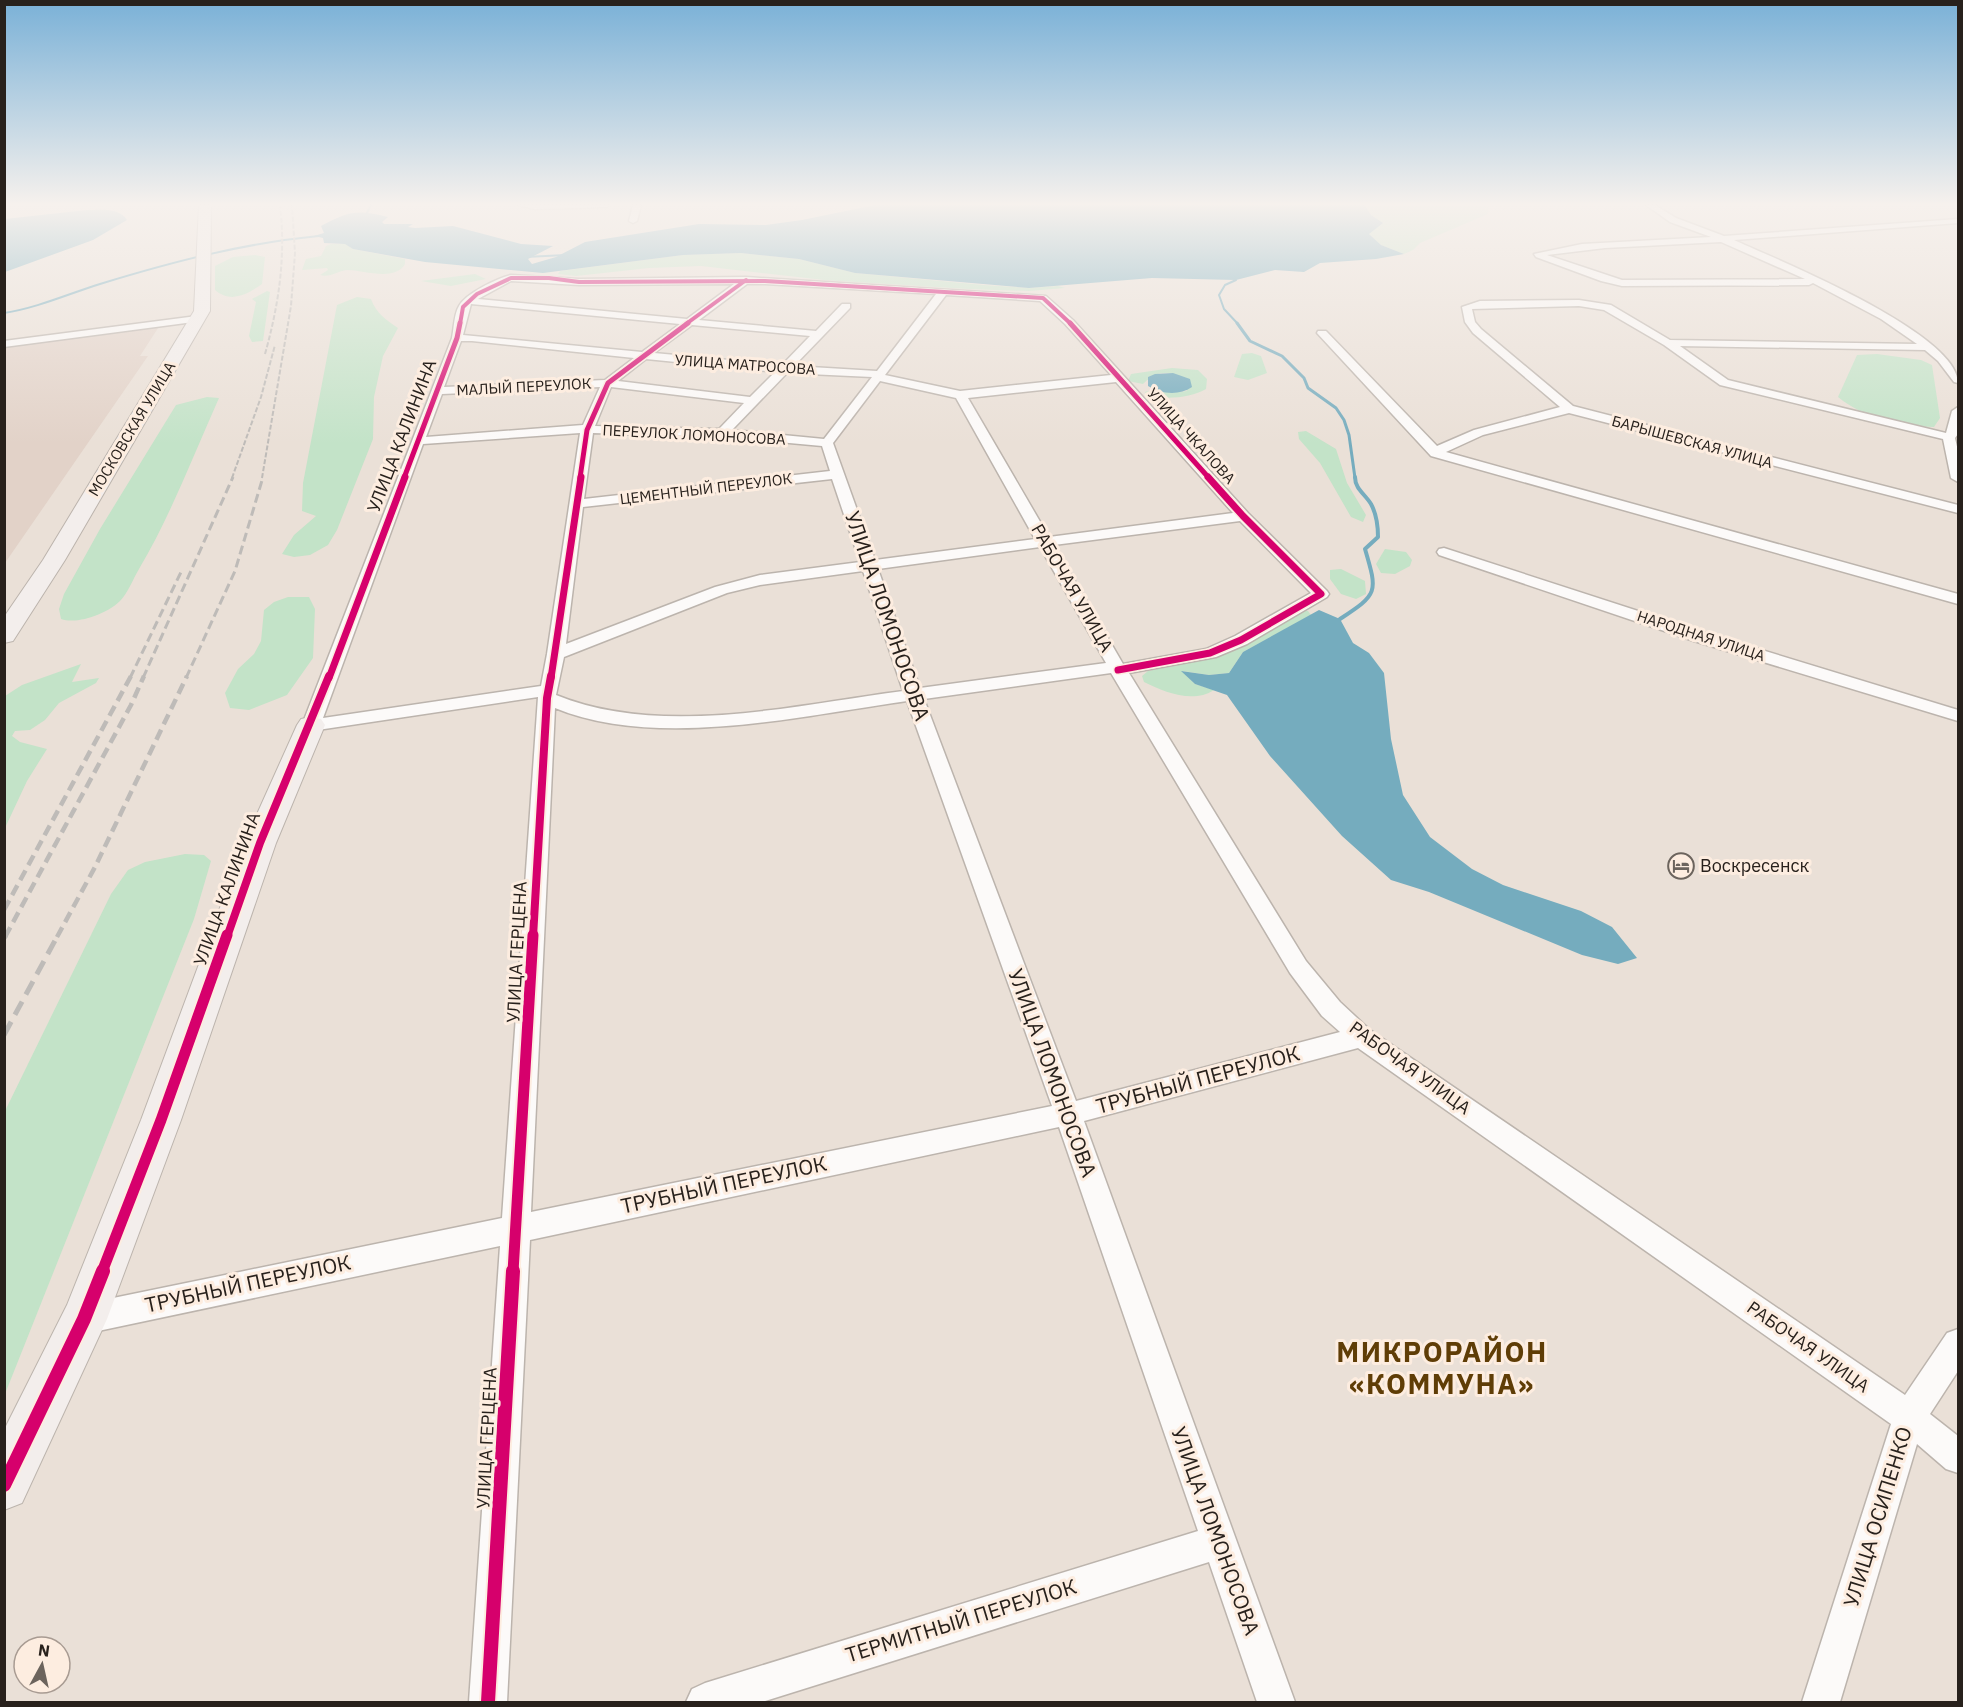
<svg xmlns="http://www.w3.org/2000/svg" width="1963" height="1707" viewBox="0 0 1963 1707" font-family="'IBM Plex Sans',sans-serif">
<rect width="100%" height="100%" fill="#eae0d7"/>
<polygon fill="#e2d2c8" points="160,325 140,356 148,356 5,563 5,346"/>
<g fill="#c3e3c8">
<polygon points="1365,205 1489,205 1488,214 1420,243 1413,250 1404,254 1381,245 1369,234 1371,215"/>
<path d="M331,244H346L353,249L405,259V264C395,282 363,270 347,270C337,271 330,278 320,275L328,270L327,268L302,270L306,259L321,256L326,246Z"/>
<polygon points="741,253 799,259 855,273 984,285 1029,288 1058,286 1065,288 1029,291 968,289 824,280 701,266 649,268 576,276 558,274 560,271 683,255"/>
<path d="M255,255L265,257L262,284C248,294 231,304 215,290V266L233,257Z"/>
<polygon points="475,274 486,279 451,286 421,281"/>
<polygon points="267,291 270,292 263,341 252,342 249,336 256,302 252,299"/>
<path d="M357,297L371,299C376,313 386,320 398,328L383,356L374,397L373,439L337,530L328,545L310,555L294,557L282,554L294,535L316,516L302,511L303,483L337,305Z"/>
<polygon points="1252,353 1261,356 1267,373 1248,380 1234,377 1242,354"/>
<path d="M1877,354L1921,360L1932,365L1940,418L1934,427C1900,426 1865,419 1838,397L1857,355Z"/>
<path d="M1172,368L1198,370L1207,379L1206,389C1191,398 1164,400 1147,395L1145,392C1157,387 1173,394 1187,391L1173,373C1156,373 1155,373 1143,384L1128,381L1131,374Z"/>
<path d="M207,397L219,398C193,456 171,515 139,569C133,579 128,593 120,601C108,613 78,625 61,619L59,609L64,594L100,529L176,405Z"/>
<polygon points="1306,431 1336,449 1347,483 1366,515 1363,522 1351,517 1320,463 1299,439 1298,432"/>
<polygon points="1385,549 1406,552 1412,560 1410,566 1395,574 1381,573 1376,564"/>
<polygon points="1341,569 1365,581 1366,594 1356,599 1341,594 1330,579 1330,570"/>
<polygon points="288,597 309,597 315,609 313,658 287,695 249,710 230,708 225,693 238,669 254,654 261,641 264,610 274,602"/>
<path d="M1300,610L1308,611L1311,615L1243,652L1229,673L1209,675L1182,671L1195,684L1214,690C1193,704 1164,692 1144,682L1142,676L1148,671L1208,659L1230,651Z"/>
<polygon points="81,664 72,682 99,678 96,683 59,703 45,720 30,730 15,731 12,736 20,742 47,749 27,781 5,828 5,696 22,685"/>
<polygon points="185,854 204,855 211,861 194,919 5,1394 5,1111 111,894 128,870 145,862"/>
</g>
<g fill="#75acbe">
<path d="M875,205H1365L1371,215L1383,223L1369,234L1381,245L1404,254L1376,259L1320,263L1304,272L1275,270L1236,280L1152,278L1029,288L855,273L799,259L741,253L683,255L543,273L425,262L353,249L345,244L324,243L323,238L314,236L324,233L321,226C349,211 357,209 388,217L382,222L384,224H413L408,227L415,228L453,226L521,244L553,246L528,259L532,264L556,257L585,242L699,224L766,225L802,220Z"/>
<path d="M87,210C100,210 119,207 127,220L93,240L5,272V219Z"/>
<path d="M1173,373L1190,379L1192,387C1179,396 1161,394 1148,386V377L1155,374Z"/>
<polygon points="1319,610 1340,619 1353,643 1369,653 1384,673 1391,739 1403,795 1430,837 1472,869 1503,885 1581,911 1612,927 1637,958 1618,964 1582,955 1429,892 1391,880 1342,836 1270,756 1227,695 1195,684 1181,671 1209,675 1229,673 1243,652"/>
</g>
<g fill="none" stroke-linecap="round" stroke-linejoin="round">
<g stroke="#75acbe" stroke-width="2">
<polyline points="365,217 371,205"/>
<polyline points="525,257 566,255"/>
<polyline points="1233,277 1236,280 1225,285 1219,295 1224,309 1238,324"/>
<path d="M4,313C37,308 68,294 100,284C172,262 244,243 319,236"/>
</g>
<polyline stroke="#75acbe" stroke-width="3" points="1237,323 1250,341 1282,356 1304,378 1308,388 1336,408 1344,420 1349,435 1355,478"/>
<path stroke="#75acbe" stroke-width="4" d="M1340,619C1378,594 1378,593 1365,549L1378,537C1378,526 1377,515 1371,504C1365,494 1355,489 1355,477"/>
<g stroke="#bcb4ad" stroke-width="3">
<g id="street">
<polygon points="518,205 610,205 606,207 535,209"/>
<polygon points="633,205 641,205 637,221 633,223 629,221"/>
<path d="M1646,205H1655L1676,218L1724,236L1958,219V223L1734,240C1778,260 1958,333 1958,383L1954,382L1938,361L1925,350L1680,346L1728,380L1946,433L1952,411L1958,407V434L1955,438L1958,451V482L1951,478L1943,439L1720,385L1664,345L1604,310L1579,306L1472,309L1475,322L1481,329L1573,406L1958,505V513L1569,413L1483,435L1446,452L1958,594V604L1431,456L1317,333L1318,331H1326L1437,446L1474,430L1560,407L1473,333L1465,322L1462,307L1480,301L1579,300L1611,305L1670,340L1917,344L1881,319L1813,283L1809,285L1622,286L1601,281L1536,257L1534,254L1582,244L1711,237L1670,222ZM1721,242L1805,279L1622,280L1547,255L1605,248Z"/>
<path d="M511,275L579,279L746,277L1046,296L1073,320L1248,513L1327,591L1329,594L1327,597L1247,644L1216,657L1129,673L1306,961L1340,1002L1370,1030L1905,1395L1947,1333L1958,1329V1371L1930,1414L1958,1436V1473L1946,1469L1917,1444L1840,1702H1802L1891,1424L1358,1048L1084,1121L1295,1702H1257L1209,1562L762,1702H686L692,1689L705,1683L1198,1531L1059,1127L530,1240L507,1702H469L500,1246L84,1334L73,1330L69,1319L73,1308L84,1304L502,1218L538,697L311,731L304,729L302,725L452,338C454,328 454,314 459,306C466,293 498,278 511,275ZM511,281L579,285L734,284L687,319L478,299ZM747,284H765L936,294L877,371L794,366L850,308V304H842L816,331L699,320ZM946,295L1040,301L1065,324L1111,375L960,391L885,375ZM471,304L680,324L642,352L463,335ZM692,325L810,336L782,365L654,353ZM461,341H472L634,358L605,380L444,387ZM646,359L767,371L775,372L750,397L618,381ZM787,373L872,377L824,439L732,430ZM880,381L956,398L1035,539L875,560L833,443ZM1116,382L1233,513L1049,537L968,398ZM600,387L583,425L426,437L442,394ZM611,387L744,403L719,429L595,426ZM580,433L547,654L541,686L323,718L423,444ZM593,433L722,437L822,446L830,471L584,499ZM832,479L860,562L760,575L715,587L566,644L583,507ZM1240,521L1311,593L1235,636L1206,649L1123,664L1054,545ZM1040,547L1106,663L920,688L878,569ZM863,571L903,691C795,705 661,738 556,695L564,657L727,593L760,585ZM1111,673L1290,973L1322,1016L1340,1032L1076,1101L924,699ZM907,701L1052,1106L531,1212L555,708C657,750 801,716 907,701Z"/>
<polygon points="197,316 202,319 201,321 4,347 4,341"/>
<polygon points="1444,548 1706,633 1958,710 1958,721 1694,641 1439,555 1437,552 1439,549"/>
</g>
</g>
<g stroke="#bcb4ad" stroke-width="2">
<g id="secondary">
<polygon points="199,205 211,205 210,311 65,560 13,641 4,643 4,617 43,560 194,311"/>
<polygon points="311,717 321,719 325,725 276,843 181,1120 107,1319 22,1503 4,1510 4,1430 67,1305 141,1120 244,843 297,725 301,719"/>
</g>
</g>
<use href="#street" fill="#fcfaf9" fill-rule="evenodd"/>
<use href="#secondary" fill="#f3eeec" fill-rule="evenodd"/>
<g stroke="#bebbb8" stroke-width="2" stroke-dasharray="5 2" stroke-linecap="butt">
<path d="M265,354C279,304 286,256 280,205"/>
<polyline points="232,478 261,397 275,345"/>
<polyline points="262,478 291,306 295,253 292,205"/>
</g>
<g stroke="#bebbb8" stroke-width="3" stroke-dasharray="9 4.5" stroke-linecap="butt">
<polyline points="130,678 182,570"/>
<polyline points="143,678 233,477"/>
<polyline points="186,678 235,571 263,477"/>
</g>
<g stroke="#bebbb8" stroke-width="4.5" stroke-dasharray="11 6" stroke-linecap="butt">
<polyline points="4,910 131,676"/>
<polyline points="5,937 131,705 144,676"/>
<polyline points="57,937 95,867 187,676"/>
</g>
<g stroke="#bebbb8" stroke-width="5" stroke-dasharray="15 8" stroke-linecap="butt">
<polyline points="4,938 6,935"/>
<polyline points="4,1035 58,935"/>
</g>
<g stroke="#fdede0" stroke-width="5">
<g id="cycleway-far5">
<polyline points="460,324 463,307 477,294 511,278 549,278 579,282 765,281 1043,298 1071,324"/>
<polyline points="686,324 746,280"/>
</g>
</g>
<g stroke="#fdede0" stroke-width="8">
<g id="cycleway-far4">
<polyline points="1070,323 1209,478"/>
<polyline points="404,478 457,338 460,323"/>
<polyline points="580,478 587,430 608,383 688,323"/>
</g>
</g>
<g stroke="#fdede0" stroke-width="10">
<g id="cycleway-far3">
<polyline points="1118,670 1210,653 1241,640 1321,594 1243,516 1208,477"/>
<polyline points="329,678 405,477"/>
<polyline points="551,678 581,477"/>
</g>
</g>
<g stroke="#fdede0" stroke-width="12">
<g id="cycleway-far2">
<polyline points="227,937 260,843 329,676"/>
<polyline points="533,937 547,698 551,676"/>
</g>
</g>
<g stroke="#fdede0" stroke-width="15">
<g id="cycleway-far1">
<polyline points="102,1272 161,1120 227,935"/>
<polyline points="513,1272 533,935"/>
</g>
</g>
<g stroke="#fdede0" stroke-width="18">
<g id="cycleway">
<polyline points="4,1485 84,1319 103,1271"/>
<polyline points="488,1702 513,1271"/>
</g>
</g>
<use href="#cycleway-far5" stroke="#d6006c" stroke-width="4"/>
<use href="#cycleway-far4" stroke="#d6006c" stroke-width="5"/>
<use href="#cycleway-far3" stroke="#d6006c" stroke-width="7"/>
<use href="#cycleway-far2" stroke="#d6006c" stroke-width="8"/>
<use href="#cycleway-far1" stroke="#d6006c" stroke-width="11"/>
<use href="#cycleway" stroke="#d6006c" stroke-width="14"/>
</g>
<linearGradient id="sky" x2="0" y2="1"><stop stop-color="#7ab1d7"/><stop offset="0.46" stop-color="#f6f1ed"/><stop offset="1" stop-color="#f6f1ed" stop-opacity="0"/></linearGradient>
<rect width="1963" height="444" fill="url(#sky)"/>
<defs>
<g id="hotel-ring" transform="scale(1.35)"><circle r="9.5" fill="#fdede0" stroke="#6c645d" stroke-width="1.5"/><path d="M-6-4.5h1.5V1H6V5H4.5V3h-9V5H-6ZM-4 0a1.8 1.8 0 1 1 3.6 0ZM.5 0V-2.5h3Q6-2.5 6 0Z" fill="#6c645d"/></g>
</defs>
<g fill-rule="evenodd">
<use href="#hotel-ring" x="1681" y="866"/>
</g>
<g text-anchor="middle" stroke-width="6" stroke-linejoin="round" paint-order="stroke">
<g font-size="15" fill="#28211c" stroke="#fdede0">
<text transform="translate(745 365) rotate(4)" y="5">УЛИЦА МАТРОСОВА</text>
<text transform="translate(524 387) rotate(-3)" y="5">МАЛЫЙ ПЕРЕУЛОК</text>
<text transform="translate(132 429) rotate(-59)" y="5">МОСКОВСКАЯ УЛИЦА</text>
<text transform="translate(694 435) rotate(3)" y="5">ПЕРЕУЛОК ЛОМОНОСОВА</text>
<text transform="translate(1191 436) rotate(48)" y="5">УЛИЦА ЧКАЛОВА</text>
<text transform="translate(1692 442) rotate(15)" y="5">БАРЫШЕВСКАЯ УЛИЦА</text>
<text transform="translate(706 489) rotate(-7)" y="5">ЦЕМЕНТНЫЙ ПЕРЕУЛОК</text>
<text transform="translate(1701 636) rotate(18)" y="5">НАРОДНАЯ УЛИЦА</text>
</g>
<g font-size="18" fill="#28211c" stroke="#fdede0">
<text transform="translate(402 436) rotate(-69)" y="6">УЛИЦА КАЛИНИНА</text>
<text transform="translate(1072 588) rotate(60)" y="6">РАБОЧАЯ УЛИЦА</text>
<text transform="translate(227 889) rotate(-70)" y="6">УЛИЦА КАЛИНИНА</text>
<text transform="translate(517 952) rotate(-87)" y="6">УЛИЦА ГЕРЦЕНА</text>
<text transform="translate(1410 1068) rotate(36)" y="6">РАБОЧАЯ УЛИЦА</text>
<text transform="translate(1808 1347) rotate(35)" y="6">РАБОЧАЯ УЛИЦА</text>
<text transform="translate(487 1438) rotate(-87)" y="6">УЛИЦА ГЕРЦЕНА</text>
</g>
<g font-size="18" fill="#28211c" stroke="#fdede0" text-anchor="start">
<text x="1700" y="872">Воскресенск</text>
</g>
<g font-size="21" fill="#28211c" stroke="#fdede0">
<text transform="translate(887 616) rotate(71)" y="7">УЛИЦА ЛОМОНОСОВА</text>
<text transform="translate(1052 1073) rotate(70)" y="7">УЛИЦА ЛОМОНОСОВА</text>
<text transform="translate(1198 1080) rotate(-15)" y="7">ТРУБНЫЙ ПЕРЕУЛОК</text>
<text transform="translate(724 1185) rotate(-12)" y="7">ТРУБНЫЙ ПЕРЕУЛОК</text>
<text transform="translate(248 1284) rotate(-12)" y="7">ТРУБНЫЙ ПЕРЕУЛОК</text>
<text transform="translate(1878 1517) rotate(-73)" y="7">УЛИЦА ОСИПЕНКО</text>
<text transform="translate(1215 1531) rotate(70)" y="7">УЛИЦА ЛОМОНОСОВА</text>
<text transform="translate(961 1621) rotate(-17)" y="7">ТЕРМИТНЫЙ ПЕРЕУЛОК</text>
</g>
<g font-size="28" font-weight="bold" letter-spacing="1.5" fill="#5f3d06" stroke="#fdede0">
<text x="1442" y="1362">МИКРОРАЙОН<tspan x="1442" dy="32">«КОММУНА»</tspan></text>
</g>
</g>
<rect width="1963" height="1707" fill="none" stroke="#28211c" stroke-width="12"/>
<g transform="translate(42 1665) rotate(8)"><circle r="28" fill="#fdede0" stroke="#a89b92" stroke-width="1.5"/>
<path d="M0-4.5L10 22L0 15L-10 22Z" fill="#6c645d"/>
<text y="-9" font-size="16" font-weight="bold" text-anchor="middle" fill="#28211c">N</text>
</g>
</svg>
